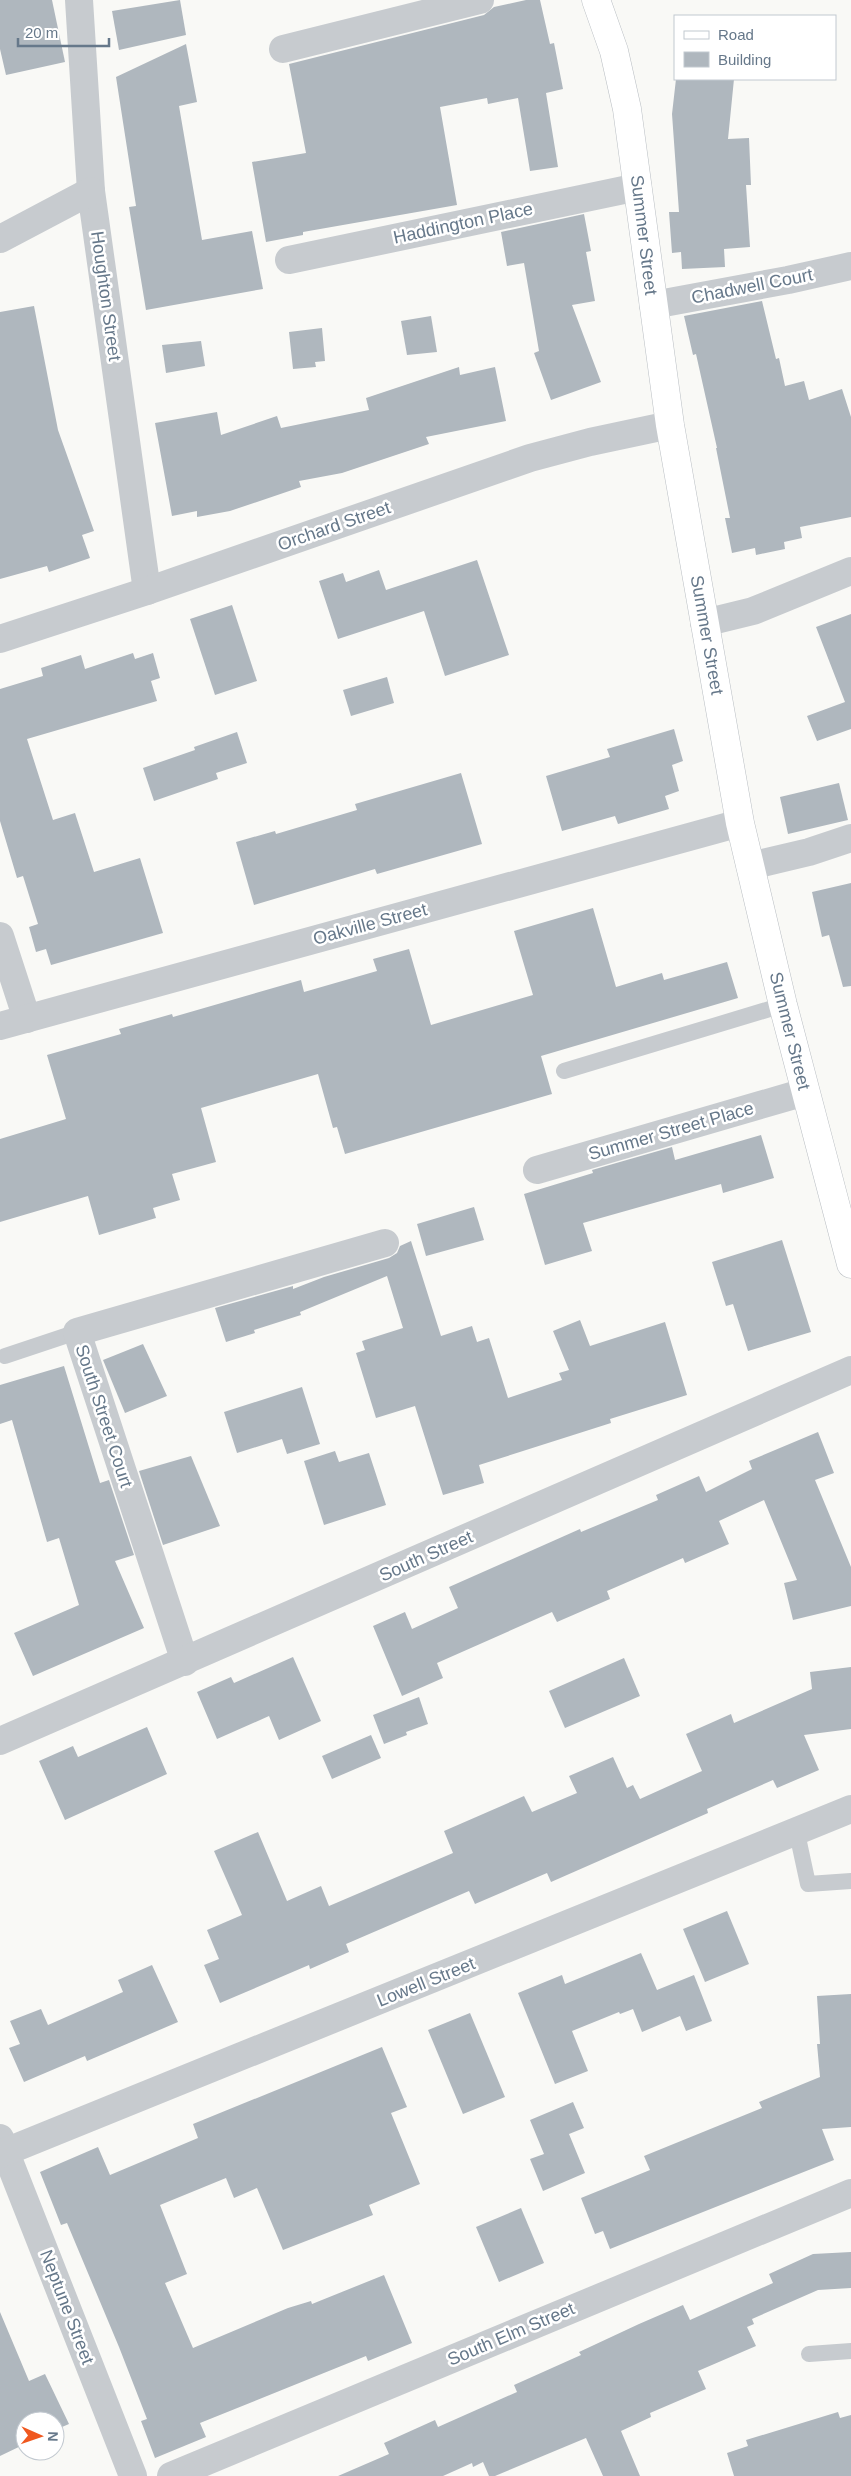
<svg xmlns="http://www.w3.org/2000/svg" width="851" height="2476" viewBox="0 0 851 2476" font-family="Helvetica,sans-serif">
<rect width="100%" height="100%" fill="#f9f9f6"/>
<g fill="#afb7be">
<polygon points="0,0 52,0 65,62 6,75 0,49"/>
<polygon points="180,0 186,35 119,50 112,11"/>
<polygon points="526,0 540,0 550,44 554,43 563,89 546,93 558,167 530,171 518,98 488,104 487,98 440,107 457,205 303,232 303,235 266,242 252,162 306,153 289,64 484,15 494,7"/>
<polygon points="186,44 197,102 179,106 202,240 252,231 263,289 146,310 129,207 136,206 116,77"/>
<polygon points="676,79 734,79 728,139 749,138 751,185 746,185 750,247 724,249 725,267 682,269 681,252 672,253 669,212 679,212 672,114"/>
<polygon points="584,214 591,251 586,252 595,301 572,305 601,382 551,400 534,353 539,351 524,263 507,266 501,232"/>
<polygon points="762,301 776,359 779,358 785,386 804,381 809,400 842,389 851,417 851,517 800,527 802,538 784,542 785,549 756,555 755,548 732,553 725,518 730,518 716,448 717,448 696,354 693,355 684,316"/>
<polygon points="34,306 58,430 94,531 82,535 90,558 49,572 47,566 0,579 0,312"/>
<polygon points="431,316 437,352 407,355 401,321"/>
<polygon points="322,328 325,361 315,362 316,367 293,369 289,332"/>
<polygon points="201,341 205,366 166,373 162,345"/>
<polygon points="459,367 460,375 495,367 506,421 426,437 429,444 342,473 299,481 301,487 230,511 197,517 197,511 172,516 155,423 217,412 221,435 277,416 281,428 369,410 366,398"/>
<polygon points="477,560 509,655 445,676 424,611 338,639 319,581 343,573 346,582 379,570 386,590"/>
<polygon points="232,605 257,681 215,695 190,619"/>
<polygon points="851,614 851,729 817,741 807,716 845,702 816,627"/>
<polygon points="133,653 135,659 153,653 160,678 151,681 157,701 27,739 53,820 75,813 94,872 140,858 163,933 51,965 46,949 36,952 29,927 38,924 23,876 17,878 0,821 0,689 43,676 41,668 81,655 85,669"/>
<polygon points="387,677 394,703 351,716 343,690"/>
<polygon points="674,729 683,761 672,765 679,791 665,796 669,809 618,824 615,816 562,831 546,776 610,757 607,749"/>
<polygon points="237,732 247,763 216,773 218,779 154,801 143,768 195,750 194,747"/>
<polygon points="461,773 482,844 377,874 375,869 254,905 236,842 275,831 276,834 357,810 355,804"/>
<polygon points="839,783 848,820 788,834 780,797"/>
<polygon points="851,883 851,986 843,987 829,935 822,937 812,892"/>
<polygon points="593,908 616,987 662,973 664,980 727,962 738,998 541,1056 552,1094 345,1154 337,1127 333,1128 318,1074 201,1108 216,1162 172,1174 180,1200 153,1208 156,1218 99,1235 88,1196 0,1222 0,1139 66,1119 47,1055 121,1034 119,1029 172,1014 173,1017 301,980 304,992 377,971 373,959 409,949 431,1025 533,995 514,931"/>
<polygon points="761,1135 774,1178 723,1193 721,1184 583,1223 592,1251 545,1265 524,1194 593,1173 592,1170 672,1147 675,1160"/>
<polygon points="474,1207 484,1240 426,1256 417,1224"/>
<polygon points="782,1240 811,1332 748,1351 733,1304 726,1306 712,1262"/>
<polygon points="411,1241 441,1336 472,1326 477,1342 489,1338 508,1398 562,1380 559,1373 569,1370 553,1331 580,1320 590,1346 665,1322 687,1395 610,1419 611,1423 479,1465 484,1483 443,1495 415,1406 376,1418 356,1353 365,1350 362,1341 403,1328 387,1276 300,1312 301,1315 254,1330 255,1333 226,1342 215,1308 293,1286 293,1289 324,1277 389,1258 397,1253 400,1246"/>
<polygon points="143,1344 167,1396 125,1413 103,1360"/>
<polygon points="64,1366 100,1483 109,1480 134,1555 115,1561 144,1628 33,1676 14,1633 79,1605 59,1538 47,1542 12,1420 0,1424 0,1385"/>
<polygon points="302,1387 320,1444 287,1454 282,1439 237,1453 224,1412"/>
<polygon points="818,1432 834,1473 815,1480 851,1567 851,1606 793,1620 784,1583 797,1580 764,1500 719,1521 729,1544 685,1563 683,1558 607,1591 610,1599 557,1622 552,1612 437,1663 443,1678 402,1696 373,1626 405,1612 412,1629 458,1608 449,1587 580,1529 581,1532 658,1500 656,1495 699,1476 706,1492 752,1469 749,1461"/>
<polygon points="335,1451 339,1462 369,1453 386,1505 324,1525 304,1461"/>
<polygon points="191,1456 220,1526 163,1545 139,1471"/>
<polygon points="293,1657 321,1721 279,1740 269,1716 217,1739 197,1692 231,1677 234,1683"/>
<polygon points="624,1658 640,1696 565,1728 549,1691"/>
<polygon points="851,1667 851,1729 804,1735 819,1770 777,1788 773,1780 707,1809 708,1813 551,1882 547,1873 475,1904 469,1891 346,1944 349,1952 310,1969 309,1965 220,2003 204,1965 219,1959 207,1930 242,1915 214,1851 258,1832 287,1901 321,1886 329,1906 453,1853 444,1831 524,1796 532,1812 577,1793 569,1776 613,1757 627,1788 633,1785 640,1799 702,1771 686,1734 731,1714 734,1723 812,1689 810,1672"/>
<polygon points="419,1697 428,1724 406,1732 407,1735 384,1744 373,1715"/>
<polygon points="147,1727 167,1774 65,1820 39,1761 73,1746 78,1757"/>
<polygon points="371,1735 381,1758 332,1779 322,1756"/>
<polygon points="727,1911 749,1964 705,1982 683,1929"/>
<polygon points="641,1953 657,1990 694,1975 712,2021 686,2031 680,2016 642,2032 633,2009 620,2014 619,2012 572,2031 588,2071 555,2084 518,1993 562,1975 565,1984"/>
<polygon points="152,1965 178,2022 87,2061 85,2056 24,2082 9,2048 20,2044 10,2021 41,2009 48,2025 123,1992 118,1980"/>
<polygon points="851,1994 851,2127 822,2129 834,2160 610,2249 603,2231 595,2234 581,2198 650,2170 644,2156 762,2108 759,2102 820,2077 817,2044 820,2044 817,1996"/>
<polygon points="470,2013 505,2097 463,2114 428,2030"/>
<polygon points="382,2047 407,2107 391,2113 420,2184 369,2205 373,2215 283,2250 257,2188 234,2198 226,2178 160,2205 187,2274 165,2283 193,2348 288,2308 311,2301 312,2304 384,2275 412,2343 368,2361 366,2356 200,2423 206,2437 155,2458 141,2421 147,2419 119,2347 67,2223 61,2225 40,2172 98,2147 110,2175 198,2138 193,2124"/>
<polygon points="573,2102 584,2128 569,2134 585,2173 543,2191 530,2159 544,2154 530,2120"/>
<polygon points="521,2208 544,2263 499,2282 476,2227"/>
<polygon points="851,2252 851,2288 818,2290 752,2319 754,2324 747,2327 756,2346 698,2371 706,2389 650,2413 651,2417 621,2431 640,2476 603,2476 586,2438 495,2476 489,2476 483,2462 473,2467 472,2463 443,2476 338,2476 389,2454 384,2443 435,2420 438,2427 517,2392 514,2385 581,2355 579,2352 639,2324 683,2305 690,2320 773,2283 769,2274 813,2254"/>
<polygon points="0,2312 29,2381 45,2374 69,2424 55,2430 55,2421 25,2421 25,2444 0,2456"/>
<polygon points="838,2412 840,2418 851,2415 851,2476 734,2476 727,2453 748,2446 746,2440"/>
</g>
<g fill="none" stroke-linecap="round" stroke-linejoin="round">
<g stroke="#b9bec3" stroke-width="29">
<polyline id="secondary" points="596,0 614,51 627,109 670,425 740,823 783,1005 851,1264"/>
</g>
<g stroke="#c7cbcf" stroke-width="16">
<polyline points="564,1071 783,1005"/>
<polyline points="5,1356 77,1332"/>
<polyline points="797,1833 808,1884 851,1881"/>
<polyline points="809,2354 851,2351"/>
</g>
<g stroke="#c7cbcf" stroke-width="28">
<polyline points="79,0 91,191 147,591"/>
<polyline points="283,49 480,0"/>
<polyline points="0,239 91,191"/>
<polyline points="289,260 638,187"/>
<polyline points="653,305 788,280 851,266"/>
<polyline points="704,623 753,611 851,571"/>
<polyline points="0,639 147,591 530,458 590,442 670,425"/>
<polyline points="750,866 809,852 851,838"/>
<polyline points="0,936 27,1019"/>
<polyline points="0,1026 740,823"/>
<polyline points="537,1170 805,1092"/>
<polyline points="185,1662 77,1332 385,1243"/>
<polyline points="0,1741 851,1370"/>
<polyline points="0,2138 133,2476"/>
<polyline points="0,2154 851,1809"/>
<polyline points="171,2476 851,2193"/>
</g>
<use href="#secondary" stroke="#fff" stroke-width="28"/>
</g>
<g text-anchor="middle" stroke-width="5" stroke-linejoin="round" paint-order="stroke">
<g font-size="18" fill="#66788a" stroke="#fff">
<text transform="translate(463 223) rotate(-12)" y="6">Haddington Place</text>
<text transform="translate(644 235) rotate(83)" y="6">Summer Street</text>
<text transform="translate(752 286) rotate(-11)" y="6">Chadwell Court</text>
<text transform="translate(106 296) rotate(82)" y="6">Houghton Street</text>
<text transform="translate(334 526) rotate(-19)" y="6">Orchard Street</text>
<text transform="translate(707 635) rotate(80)" y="6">Summer Street</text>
<text transform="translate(370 924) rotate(-15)" y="6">Oakville Street</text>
<text transform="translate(790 1031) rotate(76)" y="6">Summer Street</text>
<text transform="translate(671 1131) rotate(-16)" y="6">Summer Street Place</text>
<text transform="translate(104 1416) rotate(72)" y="6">South Street Court</text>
<text transform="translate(426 1556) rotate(-24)" y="6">South Street</text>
<text transform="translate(426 1982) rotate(-22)" y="6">Lowell Street</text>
<text transform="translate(67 2307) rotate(69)" y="6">Neptune Street</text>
<text transform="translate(511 2334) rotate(-23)" y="6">South Elm Street</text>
</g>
</g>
<rect x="674" y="15" width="162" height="65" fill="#ffffff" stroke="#c2c9d0"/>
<rect x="684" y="31" width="25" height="8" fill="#ffffff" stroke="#c2c9d0"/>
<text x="718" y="40" font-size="15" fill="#66788a">Road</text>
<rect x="684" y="52" width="25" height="15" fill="#afb7be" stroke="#c2c9d0"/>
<text x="718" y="65" font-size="15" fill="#66788a">Building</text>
<g transform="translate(40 2436) rotate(92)"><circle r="24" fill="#ffffff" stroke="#c2c9d0"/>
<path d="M0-4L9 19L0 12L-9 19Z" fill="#f0581f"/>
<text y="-8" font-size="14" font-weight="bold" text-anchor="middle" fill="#66788a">N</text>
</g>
<path d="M18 38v8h91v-8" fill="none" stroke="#66788a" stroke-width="2.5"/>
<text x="25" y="38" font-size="15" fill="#66788a" stroke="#ffffff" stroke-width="4" paint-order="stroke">20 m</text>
</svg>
